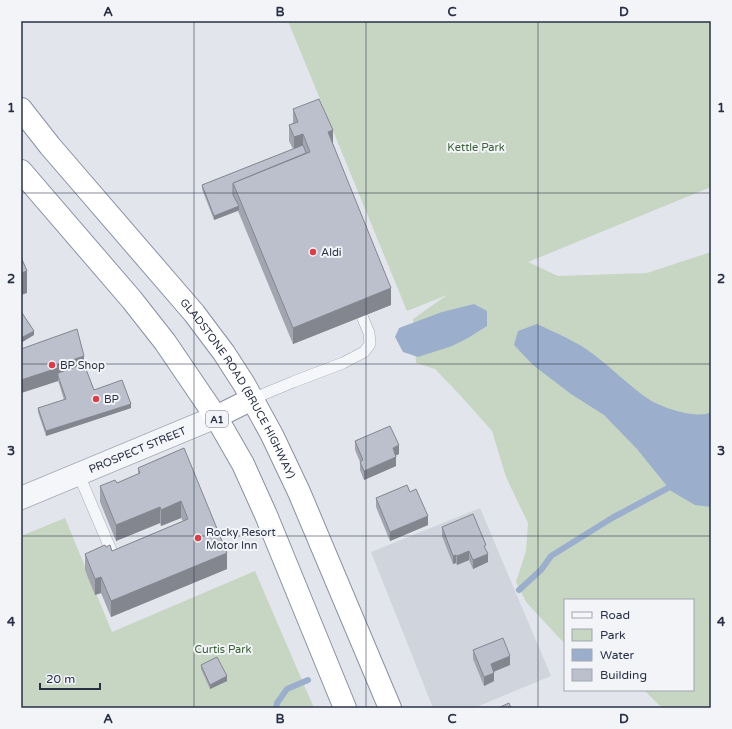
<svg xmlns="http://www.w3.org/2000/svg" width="732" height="729" viewBox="0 0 732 729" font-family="'Varela Round',sans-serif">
<rect width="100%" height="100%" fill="#e2e5eb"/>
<polygon fill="#d0d4dd" points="480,508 551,676 474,708 433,708 371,552"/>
<g fill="#c6d6c2">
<polygon points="288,21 711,21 711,187 528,262 558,276 647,273 711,252 711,708 662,708 644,690 693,690 693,600 565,600 565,644 526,602 516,582 526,551 528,523 506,477 492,431 460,395 435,369 416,363 413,319 447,295 407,311"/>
<polygon points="65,518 112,632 255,571 314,708 21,708 21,536"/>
</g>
<g fill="#9bafcd">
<polygon points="474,304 487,311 487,326 468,338 452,346 418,357 403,352 395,337 399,328 442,312"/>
<path d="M537,324C556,333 576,341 593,354C612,368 628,385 647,398C659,407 698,420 711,412V507L695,505L671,491L637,449L604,415L571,394L533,365L514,345L518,331Z"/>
</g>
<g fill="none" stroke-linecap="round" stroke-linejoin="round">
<g stroke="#9bafcd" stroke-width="6">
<polyline points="519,590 541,570 551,556 612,518 668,488"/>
<polyline points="276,708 277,703 287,689 308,680"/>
</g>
<g stroke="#a7abb6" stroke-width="12">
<g id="service">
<polyline points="252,399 293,382 343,363 364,352 370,344 369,333 362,316"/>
<polyline points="79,475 113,555 116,554"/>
</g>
</g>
<g stroke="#a7abb6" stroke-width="24">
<g id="minor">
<path id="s1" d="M21,498L216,417"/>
</g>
</g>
<g stroke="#8891a3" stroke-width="24">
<g id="trunk">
<path id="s2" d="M21,109L50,146L194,313L224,353L244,384L272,435L299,492L390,708"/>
<polyline points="21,171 132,300 165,342 216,417 243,464 266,515 345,708"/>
<polyline points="216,417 252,399"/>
</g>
</g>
<use href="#service" stroke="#f5f6f9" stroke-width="11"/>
<use href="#minor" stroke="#f5f6f9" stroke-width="22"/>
<use href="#trunk" stroke="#fff" stroke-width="22"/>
</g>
<g fill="#a2a5af">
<polygon points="293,109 333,144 391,305 293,344 238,211 214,220 202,189 202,185 293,149 289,141 289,125 293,123"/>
<polygon points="84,364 94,390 131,408 46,436 38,412 38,408 64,400 58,380 58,381 21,393"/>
<polygon points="355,441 399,454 396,455 396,466 364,480 360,470 360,462 355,450"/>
<polygon points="184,448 227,569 111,617 101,593 95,595 85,570 85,554 106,547 112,551 183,521 181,518 161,526 160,523 116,541 100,502 100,486 117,483 138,474 138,468"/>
<polygon points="410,492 428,525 390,541 376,507 376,498"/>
<polygon points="442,527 486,550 488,562 473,569 469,560 457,565 456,563 453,564 442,536"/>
<polygon points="473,650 510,665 494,671 494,681 484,686 473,659"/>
<polygon points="201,665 227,681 210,689 201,669"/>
</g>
<g fill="#84868f">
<polygon points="333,130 333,146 328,132"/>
<polygon points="303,134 303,150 294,153 294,137"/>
<polygon points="239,206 239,210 214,220 214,216"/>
<polygon points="27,271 27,293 21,295 21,273"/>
<polygon points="391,288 391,305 293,344 293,328"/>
<polygon points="34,331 34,335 21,343 21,338"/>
<polygon points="84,356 84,369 58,376 58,381 21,393 21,380 57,365"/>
<polygon points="131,404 131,408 46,436 46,431"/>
<polygon points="399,445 399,454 393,457 393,448"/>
<polygon points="396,457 396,466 364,480 364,471"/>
<polygon points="181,501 181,518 161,526 161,510"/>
<polygon points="160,507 160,523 116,541 116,525"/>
<polygon points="428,516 428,525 390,541 390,532"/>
<polygon points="469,551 469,560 457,565 457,556"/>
<polygon points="227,553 227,569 111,617 111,601"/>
<polygon points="488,554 488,562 473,569 473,560"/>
<polygon points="456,555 456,563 453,564 453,556"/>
<polygon points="101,577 101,593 95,595 95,579"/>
<polygon points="510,656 510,665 491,673 491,664"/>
<polygon points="494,673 494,681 484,686 484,677"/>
<polygon points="227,676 227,681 210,689 210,685"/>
</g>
<g fill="#bcc0cc" stroke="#84868f">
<polygon points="319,99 333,130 328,132 391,288 293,328 233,183 310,152 303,134 294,137 289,125 298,122 293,109"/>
<polygon points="303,145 306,153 233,183 233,195 239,206 214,216 202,185"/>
<polygon points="21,257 27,271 21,273"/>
<polygon points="21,313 22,313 34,331 21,338"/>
<polygon points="77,329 84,356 57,365 58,368 21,380 21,349"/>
<polygon points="84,364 94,390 122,380 131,404 46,431 38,408 66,399 58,376 58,373"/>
<polygon points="390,426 399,445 393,448 396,457 364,471 360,462 363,460 355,441"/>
<polygon points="184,448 227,553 111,601 101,577 95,579 85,554 105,545 106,547 110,545 112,551 188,519 181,501 161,510 160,507 116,525 100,486 115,480 117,483 140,473 138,468"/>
<polygon points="407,485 410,492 416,489 428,516 390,532 376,498"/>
<polygon points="473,514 486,545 484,546 488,554 473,560 469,551 457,556 456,555 453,556 442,527"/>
<polygon points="503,638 510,656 491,664 494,673 484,677 473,650"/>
<polygon points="217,657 227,676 210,685 201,665"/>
<polygon points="509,703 511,708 498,708"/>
</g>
<path fill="none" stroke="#293045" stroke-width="1" stroke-opacity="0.55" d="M194,21V708M366,21V708M538,21V708M21,193H711M21,364H711M21,536H711"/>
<g fill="#d83f4a" stroke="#f2f4f8" stroke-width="1.5">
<circle cx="313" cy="252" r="4"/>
<circle cx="52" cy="365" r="4"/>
<circle cx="96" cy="399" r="4"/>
<circle cx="198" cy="538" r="4"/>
</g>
<g text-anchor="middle" stroke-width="4" stroke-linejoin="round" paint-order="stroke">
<rect fill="#f2f4f8" stroke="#656b7b" stroke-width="1" x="206" y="411" width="22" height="16" rx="3"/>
<g font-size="10" font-weight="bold" fill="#293045">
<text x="217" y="423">A1</text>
</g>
<g font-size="11" fill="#3a6135" stroke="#f2f4f8">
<text x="476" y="151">Kettle Park</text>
<text x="223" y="653">Curtis Park</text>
</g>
<g font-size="11" fill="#293045" stroke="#f2f4f8" text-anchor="start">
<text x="321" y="256">Aldi</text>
<text x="60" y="369">BP Shop</text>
<text x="104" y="403">BP</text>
<text x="206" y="536">Rocky Resort<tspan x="206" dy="13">Motor Inn</tspan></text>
</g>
<g font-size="11" fill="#293045" stroke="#f2f4f8">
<text dy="4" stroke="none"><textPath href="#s2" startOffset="355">GLADSTONE ROAD (BRUCE HIGHWAY)</textPath></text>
<text dy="4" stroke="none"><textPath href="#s1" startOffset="126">PROSPECT STREET</textPath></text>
</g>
</g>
<rect width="732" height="729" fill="none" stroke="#f2f4f8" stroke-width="44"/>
<rect x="564" y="599" width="130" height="92" fill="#f2f4f8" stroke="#a2a6b0"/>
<rect x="572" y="612" width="20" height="6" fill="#f5f6f9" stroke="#a2a6b0"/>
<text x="600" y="619" font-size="12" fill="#293045">Road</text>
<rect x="572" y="629" width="20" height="12" fill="#c6d6c2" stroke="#a2a6b0"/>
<text x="600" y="639" font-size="12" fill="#293045">Park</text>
<rect x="572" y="649" width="20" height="12" fill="#9bafcd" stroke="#a2a6b0"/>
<text x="600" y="659" font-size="12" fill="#293045">Water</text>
<rect x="572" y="669" width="20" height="12" fill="#bcc0cc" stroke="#a2a6b0"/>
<text x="600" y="679" font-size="12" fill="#293045">Building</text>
<path d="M40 683v6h60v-6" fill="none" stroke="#293045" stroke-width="2"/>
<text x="46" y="683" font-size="12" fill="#293045" stroke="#f2f4f8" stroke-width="3" paint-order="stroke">20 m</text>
<rect x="22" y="22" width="688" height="685" fill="none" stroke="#293045" stroke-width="1.5"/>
<g font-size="13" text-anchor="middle" font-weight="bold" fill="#293045">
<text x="108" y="16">A</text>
<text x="280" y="16">B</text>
<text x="452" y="16">C</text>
<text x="624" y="16">D</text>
<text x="11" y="112">1</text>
<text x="721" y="112">1</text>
<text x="11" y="283">2</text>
<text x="721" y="283">2</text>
<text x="11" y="455">3</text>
<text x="721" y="455">3</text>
<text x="11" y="626">4</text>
<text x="721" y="626">4</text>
<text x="108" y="723">A</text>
<text x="280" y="723">B</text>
<text x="452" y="723">C</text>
<text x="624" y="723">D</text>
</g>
</svg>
